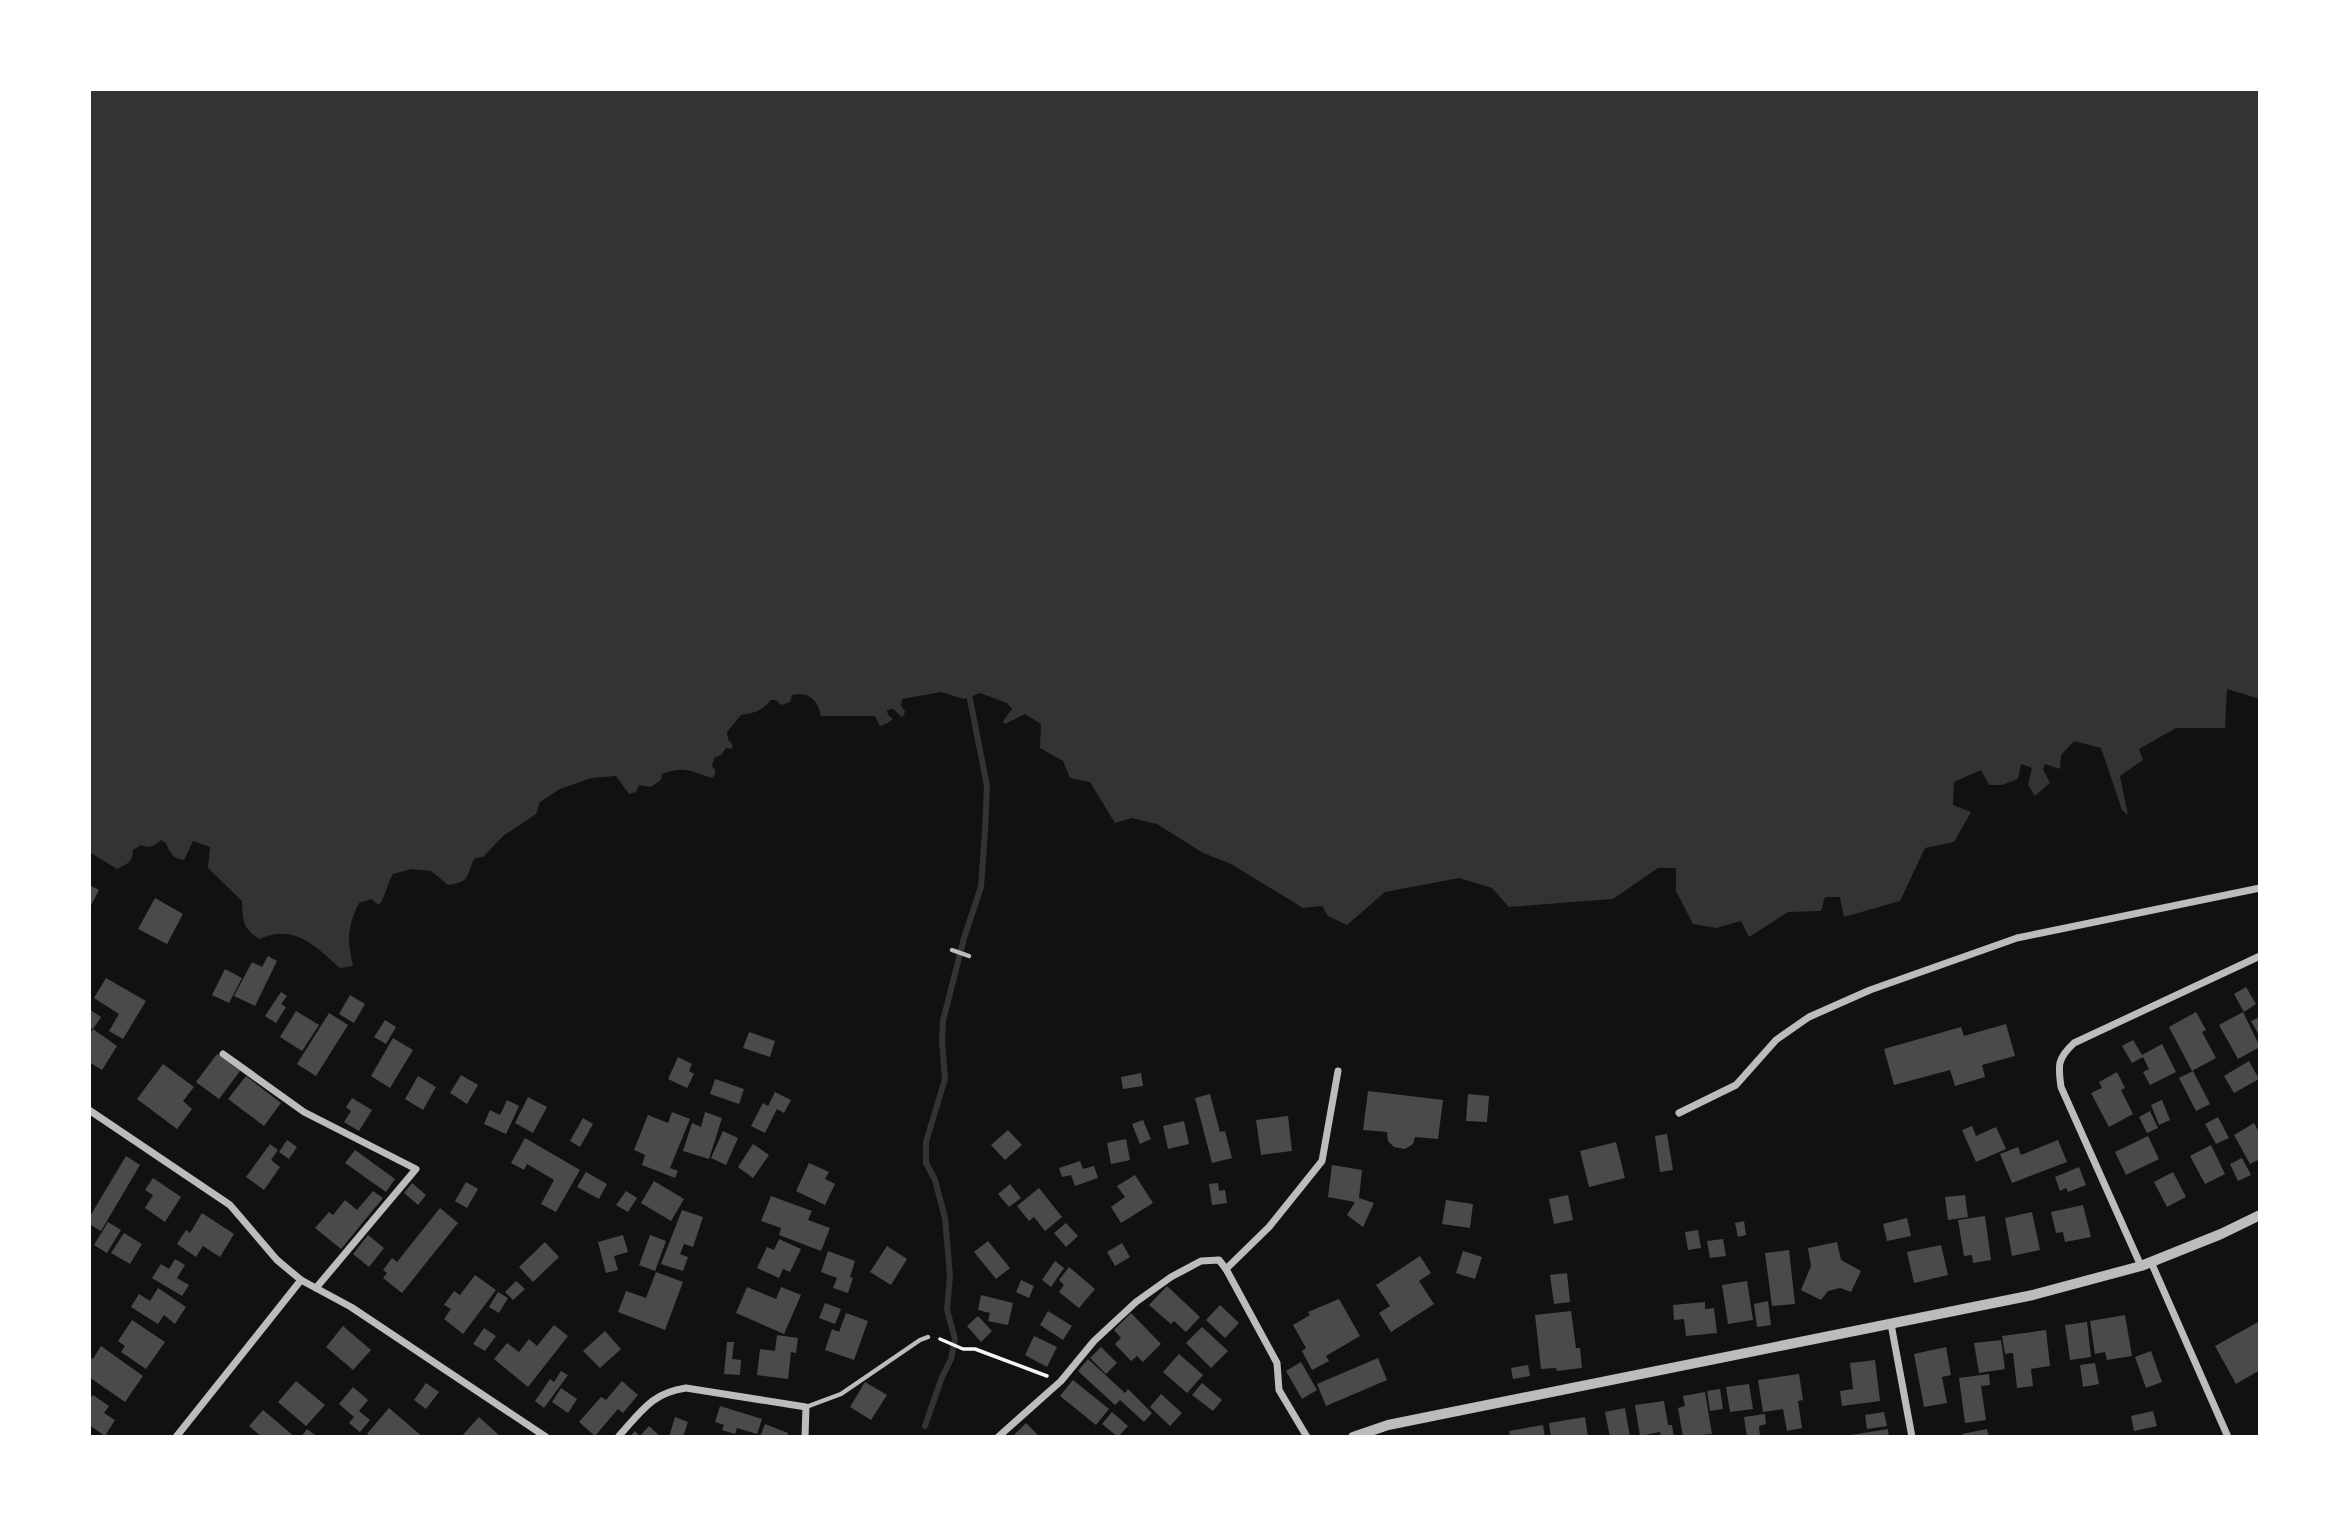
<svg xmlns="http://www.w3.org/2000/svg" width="2349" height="1526" viewBox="0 0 2349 1526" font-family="'Alegreya Sans',sans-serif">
<rect width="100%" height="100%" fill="#111"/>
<path fill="#333" d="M89,89H2260V699L2227,689L2225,728H2176L2139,749L2143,760L2120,776L2128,815L2122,810L2101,748L2074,741L2061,755L2060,769L2045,764L2043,769L2050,783L2035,796L2028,785L2032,768L2021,764L2018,779L2002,785H1989L1981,770L1954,782L1953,805L1971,812L1954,842L1925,848L1900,901L1844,917L1840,897H1825L1821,911L1788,912L1749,937L1741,921L1716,928L1693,924L1676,891V868H1658L1613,899L1509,907L1492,888L1459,878L1385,892L1347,925L1328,916L1322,906L1303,908L1231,864L1203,853L1157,824L1132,818L1115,823L1090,782L1070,778L1063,761L1040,748L1041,724L1025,714L1005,724L1003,721L1012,709L1007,703L980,693L964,699L941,692L902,699L901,706L905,711L904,715L902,717L893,709L887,710L888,715L893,719L886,724L880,726L875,716H821C818,700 808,691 792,695L790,702L781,705L776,700H771C762,711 754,713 741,715L727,732L728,739L733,746L731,749L726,748L722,754L714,758L712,766L715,770V775L712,778C692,772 685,765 662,774L661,780L651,787L639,785L636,792L629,794L616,776L591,778L560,789L540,802L536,814L503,836L483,857L475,858C465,874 474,881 448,885L431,871L411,869L393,874C387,884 386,896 379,905L371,899L359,903C347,927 347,941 353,966L340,968C315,946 295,923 259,939C242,927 243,921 242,901L208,868L210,847L193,841L184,860C173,858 170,854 166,843L161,840C154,846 150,849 141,845L133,850C133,862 127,864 117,869L89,852Z"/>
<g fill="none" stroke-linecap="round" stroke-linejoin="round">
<polyline stroke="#333" stroke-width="6" points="925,1426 942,1377 951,1359 955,1339 947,1310 950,1275 945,1218 935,1180 926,1163 926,1142 945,1079 942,1041 943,1021 964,938 981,887 985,831 987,786 968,689"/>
</g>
<g fill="#4a4a4a">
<polygon points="89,885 99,890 89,909"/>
<polygon points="155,898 183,914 167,944 138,929"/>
<polygon points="268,956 277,961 255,1006 234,996 252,962 262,967"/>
<polygon points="225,969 242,978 229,1003 212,995"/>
<polygon points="106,978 146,1001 123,1039 109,1031 119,1014 94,998"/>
<polygon points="2246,987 2256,1004 2244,1012 2234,994"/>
<polygon points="281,992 287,996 281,1004 286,1007 276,1023 265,1016"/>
<polygon points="350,995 365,1004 354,1023 339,1014"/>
<polygon points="89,1009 101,1017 93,1029 117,1046 102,1070 89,1062 89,1035 93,1029 89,1027"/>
<polygon points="296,1011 319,1025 302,1051 280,1037"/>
<polygon points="2196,1012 2206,1030 2202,1032 2216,1058 2192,1071 2169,1027"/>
<polygon points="2243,1012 2260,1047 2238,1059 2219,1025"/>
<polygon points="329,1013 348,1025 316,1076 297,1064"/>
<polygon points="2260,1017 2260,1037 2251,1021"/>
<polygon points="385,1020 396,1027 386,1044 374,1037"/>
<polygon points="2006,1024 2015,1056 1982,1065 1985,1077 1955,1086 1950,1070 1894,1085 1884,1049 1961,1027 1964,1036"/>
<polygon points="749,1032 775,1041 770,1057 743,1048"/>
<polygon points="393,1038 413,1050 390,1088 371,1076"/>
<polygon points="2133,1040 2142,1055 2162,1044 2176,1072 2150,1085 2143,1072 2149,1069 2143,1057 2132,1063 2122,1046"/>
<polygon points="217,1054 240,1071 219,1099 196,1082"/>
<polygon points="678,1057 692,1064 689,1071 694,1074 687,1088 668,1079"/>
<polygon points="2249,1061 2259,1079 2234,1093 2224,1076"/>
<polygon points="163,1064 194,1087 183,1101 192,1109 177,1129 137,1099"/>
<polygon points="2193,1071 2210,1104 2196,1111 2179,1078"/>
<polygon points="2117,1072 2125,1088 2121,1090 2133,1114 2109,1127 2091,1093 2102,1088 2099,1082"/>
<polygon points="1141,1073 1143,1086 1123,1089 1121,1077"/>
<polygon points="461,1075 478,1085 467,1104 450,1093"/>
<polygon points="246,1076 281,1103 264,1126 228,1099"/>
<polygon points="418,1076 436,1087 423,1110 405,1099"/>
<polygon points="715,1079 744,1089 739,1104 710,1094"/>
<polygon points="1368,1091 1443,1100 1438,1139 1415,1137 1413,1144 1405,1149 1394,1147 1388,1141 1387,1132 1363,1130"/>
<polygon points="775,1092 791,1100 784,1113 777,1109 765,1133 751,1126 763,1103 768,1106"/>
<polygon points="1210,1094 1220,1132 1225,1131 1232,1158 1212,1163 1195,1098"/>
<polygon points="1468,1094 1489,1096 1487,1122 1466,1121"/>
<polygon points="528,1097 547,1107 533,1133 515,1123"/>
<polygon points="352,1098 372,1110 359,1131 344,1122 351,1111 346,1107"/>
<polygon points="507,1100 519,1106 506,1134 484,1124 490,1110 500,1115"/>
<polygon points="2162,1100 2170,1120 2159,1125 2151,1105"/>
<polygon points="2150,1111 2158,1128 2147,1133 2139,1117"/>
<polygon points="672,1112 690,1119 670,1168 678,1171 675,1178 642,1165 645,1155 634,1150 648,1115 668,1123"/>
<polygon points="705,1112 722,1118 709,1159 683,1151 692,1123 701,1127"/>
<polygon points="1288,1116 1292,1151 1261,1155 1256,1120"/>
<polygon points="2218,1117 2229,1138 2216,1144 2205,1124"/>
<polygon points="583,1118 593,1124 580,1147 570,1141"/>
<polygon points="1143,1120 1151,1139 1140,1144 1132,1124"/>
<polygon points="1184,1121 1189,1144 1168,1149 1163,1126"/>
<polygon points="2254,1123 2260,1134 2260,1163 2258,1160 2250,1164 2234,1135"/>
<polygon points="1972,1126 1976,1136 1996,1127 2006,1149 1976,1162 1962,1130"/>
<polygon points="1008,1130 1022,1145 1005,1160 991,1145"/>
<polygon points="723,1131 738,1138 726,1165 711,1158"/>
<polygon points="1667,1134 1673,1170 1660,1172 1655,1136"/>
<polygon points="2148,1136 2159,1159 2126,1175 2115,1152"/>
<polygon points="525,1138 580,1170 556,1212 541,1204 554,1180 527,1164 524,1170 511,1163"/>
<polygon points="1126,1139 1130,1160 1111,1164 1107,1143"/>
<polygon points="287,1140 297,1147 289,1159 279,1152"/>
<polygon points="2058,1140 2067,1162 2012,1183 2000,1154 2018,1147 2021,1155"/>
<polygon points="1616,1142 1625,1178 1589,1187 1580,1151"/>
<polygon points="270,1144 278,1150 271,1160 280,1167 264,1190 246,1177"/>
<polygon points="753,1144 769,1155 753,1178 738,1167"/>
<polygon points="2211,1145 2225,1174 2205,1184 2190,1156"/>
<polygon points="355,1150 395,1179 386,1192 345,1163"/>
<polygon points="126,1156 140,1165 101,1231 89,1224 89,1218"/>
<polygon points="2242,1158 2251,1175 2238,1181 2230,1164"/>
<polygon points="1080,1161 1083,1169 1094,1166 1098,1178 1075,1186 1071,1175 1062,1177 1059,1168"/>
<polygon points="809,1163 829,1172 825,1179 835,1184 825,1205 796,1191"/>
<polygon points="1332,1165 1362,1170 1359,1198 1374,1203 1363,1227 1347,1215 1355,1202 1328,1197"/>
<polygon points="2079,1167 2086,1185 2068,1192 2066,1188 2060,1191 2055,1177"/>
<polygon points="586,1172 607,1184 599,1199 577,1187"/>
<polygon points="2173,1172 2186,1197 2167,1207 2154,1182"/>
<polygon points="1135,1175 1153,1203 1121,1223 1111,1207 1125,1197 1117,1186"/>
<polygon points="153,1178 181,1197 165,1222 145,1208 153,1195 145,1190"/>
<polygon points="654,1181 684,1199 671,1221 641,1203"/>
<polygon points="466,1182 478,1189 467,1208 455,1201"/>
<polygon points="412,1183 426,1195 418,1205 404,1193"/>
<polygon points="1218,1183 1219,1191 1225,1190 1227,1203 1212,1205 1209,1184"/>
<polygon points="1010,1184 1021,1198 1009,1207 998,1194"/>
<polygon points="1039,1188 1062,1217 1045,1231 1034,1217 1029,1221 1017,1206"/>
<polygon points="373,1191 383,1198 341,1249 315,1228 329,1212 333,1215 345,1200 357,1210"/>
<polygon points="626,1191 637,1198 628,1212 616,1205"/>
<polygon points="1568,1195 1573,1220 1554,1224 1549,1199"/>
<polygon points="1965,1195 1968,1217 1948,1220 1945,1197"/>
<polygon points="771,1196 812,1211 808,1220 830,1228 821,1251 779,1235 781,1228 761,1221"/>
<polygon points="1446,1200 1473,1204 1470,1228 1442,1224"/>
<polygon points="2083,1205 2091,1237 2065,1242 2063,1232 2056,1233 2051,1212"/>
<polygon points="440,1208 458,1223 402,1293 383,1278 387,1273 383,1270 392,1258 397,1262"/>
<polygon points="682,1210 703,1217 693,1247 684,1244 680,1254 688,1257 683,1271 661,1264"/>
<polygon points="2032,1212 2040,1250 2012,1256 2005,1218"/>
<polygon points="202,1213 234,1234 220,1257 203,1246 196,1257 177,1244 186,1230 190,1233"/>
<polygon points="1985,1216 1991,1260 1973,1263 1972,1255 1964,1256 1958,1220"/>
<polygon points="1907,1218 1911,1236 1887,1241 1883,1224"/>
<polygon points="1744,1221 1746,1235 1738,1237 1735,1223"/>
<polygon points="108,1222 121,1230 107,1253 94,1245"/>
<polygon points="1066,1223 1078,1236 1066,1247 1054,1233"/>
<polygon points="1698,1230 1701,1248 1688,1250 1685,1232"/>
<polygon points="124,1233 142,1244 130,1264 111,1253"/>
<polygon points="368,1235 384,1248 369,1267 353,1254"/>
<polygon points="623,1235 628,1252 614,1256 618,1270 606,1273 598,1242"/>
<polygon points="650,1235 666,1241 655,1271 639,1265"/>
<polygon points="779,1239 801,1249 790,1272 783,1269 779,1278 757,1268 767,1247 774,1250"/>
<polygon points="1723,1239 1726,1256 1710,1258 1707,1241"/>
<polygon points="988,1241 1010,1268 996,1279 974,1252"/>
<polygon points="545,1242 559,1257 533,1282 519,1267"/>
<polygon points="1837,1242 1841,1260 1861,1271 1851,1292 1840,1288 1828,1291 1821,1300 1801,1290 1811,1266 1808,1248"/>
<polygon points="1122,1243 1130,1257 1115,1266 1107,1252"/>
<polygon points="1941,1245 1948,1275 1914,1283 1907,1252"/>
<polygon points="887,1246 907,1259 891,1285 870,1272"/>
<polygon points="1789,1250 1795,1304 1772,1306 1765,1253"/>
<polygon points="828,1251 855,1261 850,1277 853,1278 848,1293 833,1288 837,1278 821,1272"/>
<polygon points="1463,1251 1482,1257 1475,1279 1456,1273"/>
<polygon points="1420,1256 1431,1273 1419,1281 1434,1304 1391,1332 1379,1313 1390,1306 1376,1285"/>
<polygon points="175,1259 185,1265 177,1278 189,1285 182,1296 152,1278 161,1264 169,1269"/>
<polygon points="1055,1261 1064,1268 1051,1287 1042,1280"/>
<polygon points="1069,1267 1095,1289 1079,1308 1059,1292 1064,1285 1059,1280"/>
<polygon points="656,1272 683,1282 665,1330 618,1312 626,1291 646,1298"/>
<polygon points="1567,1273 1570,1302 1554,1304 1550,1275"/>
<polygon points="475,1275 496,1290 463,1334 444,1319 451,1309 444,1305 454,1291 460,1295"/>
<polygon points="1021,1280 1034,1286 1029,1298 1016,1292"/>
<polygon points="516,1281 525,1289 513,1300 505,1292"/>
<polygon points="1747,1281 1753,1320 1728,1324 1722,1285"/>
<polygon points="1167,1286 1200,1317 1186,1332 1174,1321 1171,1324 1149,1305"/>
<polygon points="747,1287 776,1299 781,1287 801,1295 784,1334 736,1313"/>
<polygon points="158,1288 186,1307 175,1324 164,1315 158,1324 131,1307 139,1294 150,1301"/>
<polygon points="498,1292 508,1298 499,1313 489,1307"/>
<polygon points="981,1295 1013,1303 1008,1325 988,1321 990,1313 978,1310"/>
<polygon points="1339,1299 1360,1336 1326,1356 1329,1361 1312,1370 1302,1351 1306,1348 1293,1325 1310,1315 1308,1312"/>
<polygon points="1768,1301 1771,1325 1757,1327 1754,1304"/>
<polygon points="1705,1302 1705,1309 1714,1308 1717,1333 1686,1336 1684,1319 1674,1320 1673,1305"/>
<polygon points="825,1303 841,1309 835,1324 819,1318"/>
<polygon points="1220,1305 1239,1323 1225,1338 1206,1320"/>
<polygon points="1048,1311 1072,1326 1063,1340 1040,1325"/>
<polygon points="1571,1311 1576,1348 1580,1348 1582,1368 1557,1371 1556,1368 1541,1369 1535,1315"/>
<polygon points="846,1313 868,1321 854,1360 825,1350 832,1329 839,1332"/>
<polygon points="1131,1313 1161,1344 1143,1362 1137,1356 1131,1361 1115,1344 1121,1338 1114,1330"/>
<polygon points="2125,1315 2132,1356 2107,1360 2105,1352 2095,1354 2090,1321"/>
<polygon points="978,1316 992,1331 981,1342 967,1326"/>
<polygon points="132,1320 165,1342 146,1369 121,1352 125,1346 118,1341"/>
<polygon points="2260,1321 2260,1370 2236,1384 2215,1346"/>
<polygon points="2087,1322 2091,1357 2070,1360 2065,1325"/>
<polygon points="554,1325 568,1336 528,1387 494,1359 507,1343 519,1352 529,1339 537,1346"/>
<polygon points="343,1326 371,1350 353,1370 326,1347"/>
<polygon points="1202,1327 1228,1351 1211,1368 1186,1343"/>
<polygon points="484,1328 496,1336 485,1351 473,1344"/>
<polygon points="2046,1330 2050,1366 2031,1369 2033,1386 2017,1388 2013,1353 2005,1354 2002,1336"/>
<polygon points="605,1331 621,1349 600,1368 583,1351"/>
<polygon points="777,1335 798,1338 796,1353 791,1352 788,1379 757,1375 760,1349 775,1351"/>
<polygon points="1034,1336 1057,1347 1047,1367 1025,1355"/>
<polygon points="2001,1340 2005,1369 1979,1373 1974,1343"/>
<polygon points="727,1342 734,1342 732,1359 741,1360 740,1375 724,1374"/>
<polygon points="101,1346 143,1376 125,1402 89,1377 89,1356 93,1359"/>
<polygon points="1101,1347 1117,1363 1106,1374 1090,1358"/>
<polygon points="1946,1347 1951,1375 1942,1377 1947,1403 1924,1407 1914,1354"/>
<polygon points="2151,1351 2162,1382 2146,1388 2135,1357"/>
<polygon points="1179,1354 1203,1375 1187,1393 1163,1372"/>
<polygon points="1378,1358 1387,1380 1326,1406 1317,1384"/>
<polygon points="1088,1359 1125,1393 1128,1389 1152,1413 1144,1422 1120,1400 1115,1405 1078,1371"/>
<polygon points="1875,1360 1880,1401 1842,1406 1840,1391 1853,1389 1850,1363"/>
<polygon points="1301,1362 1317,1390 1302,1399 1286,1371"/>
<polygon points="2095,1363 2099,1384 2083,1387 2080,1365"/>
<polygon points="1528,1365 1530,1376 1513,1379 1511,1368"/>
<polygon points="561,1371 568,1375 544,1408 535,1401 550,1379 554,1382"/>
<polygon points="1799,1374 1803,1400 1798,1401 1802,1428 1787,1431 1783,1409 1763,1412 1758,1380"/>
<polygon points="1989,1374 1990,1385 1981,1386 1986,1420 1965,1423 1959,1378"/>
<polygon points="1073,1380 1109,1409 1096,1425 1060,1396"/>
<polygon points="296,1381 325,1405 306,1426 278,1402"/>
<polygon points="622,1381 638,1395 623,1413 618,1409 595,1436 579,1422 601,1397 606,1400"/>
<polygon points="865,1382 887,1395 871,1420 850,1407"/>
<polygon points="426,1383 439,1392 426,1409 414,1400"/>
<polygon points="1202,1383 1222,1400 1213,1411 1192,1395"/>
<polygon points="1749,1384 1753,1409 1730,1412 1726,1387"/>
<polygon points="353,1387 368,1400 359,1411 370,1420 360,1432 349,1423 354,1417 339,1404"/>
<polygon points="561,1388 577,1399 568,1413 552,1402"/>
<polygon points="1720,1389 1723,1409 1710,1411 1707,1391"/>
<polygon points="1705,1392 1712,1434 1683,1437 1678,1408 1685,1406 1683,1396"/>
<polygon points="1161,1394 1182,1413 1170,1426 1150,1407"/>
<polygon points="93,1395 109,1406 104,1413 115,1420 105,1436 89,1425 89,1400"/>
<polygon points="1664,1401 1668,1425 1672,1425 1674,1437 1661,1437 1660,1432 1640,1436 1635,1405"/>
<polygon points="720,1406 762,1419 757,1434 737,1428 735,1434 722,1430 724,1425 715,1422"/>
<polygon points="389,1408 423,1437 370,1437 367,1434"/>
<polygon points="1625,1408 1630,1437 1610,1437 1605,1412"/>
<polygon points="263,1410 295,1437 262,1437 249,1426"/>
<polygon points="2153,1411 2157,1426 2134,1431 2131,1416"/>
<polygon points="1112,1412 1128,1426 1118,1437 1102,1424"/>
<polygon points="1884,1412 1887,1426 1867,1429 1865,1415"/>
<polygon points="1765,1414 1766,1424 1759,1426 1760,1437 1747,1437 1744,1417"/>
<polygon points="479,1417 501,1437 461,1437"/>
<polygon points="675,1417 688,1422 683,1437 669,1437"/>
<polygon points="1585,1417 1588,1437 1551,1437 1549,1423"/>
<polygon points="1026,1423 1040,1437 1012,1437"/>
<polygon points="765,1424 788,1433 787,1437 760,1437"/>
<polygon points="1543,1425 1545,1437 1510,1437 1509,1431"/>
<polygon points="649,1426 661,1437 630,1437 635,1431 640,1436"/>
<polygon points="307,1429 318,1437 301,1437"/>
<polygon points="1888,1429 1889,1437 1851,1437 1851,1435"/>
<polygon points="1987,1429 1989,1437 1962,1437 1962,1434"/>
</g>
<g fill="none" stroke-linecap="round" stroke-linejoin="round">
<polyline stroke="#f5f5f5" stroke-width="3.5" points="940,1339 963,1349 975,1349 1047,1376"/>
<g stroke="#bcbcbc" stroke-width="4.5">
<polyline points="952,950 969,956"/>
<polyline points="806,1407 841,1394 920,1340 928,1337"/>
</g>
<g stroke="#bcbcbc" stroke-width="7">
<polyline points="223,1054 304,1112 416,1169 316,1288"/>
<polyline points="89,1110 230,1205 277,1260 301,1280 351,1307 546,1437"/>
<polyline points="1679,1113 1736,1085 1776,1040 1809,1017 1870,990 2017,938 2260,888"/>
<polyline points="2151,1262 2228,1437"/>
<path d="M2141,1266L2061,1087C2058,1065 2057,1059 2074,1043L2260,956"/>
<polyline points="1226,1269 1269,1227 1322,1161 1338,1071"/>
<polyline points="1891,1324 1912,1437"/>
<polyline points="176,1437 301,1280"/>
<path d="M618,1437C641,1412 651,1393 686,1388L806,1407L805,1437"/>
<polyline points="998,1437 1061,1381 1094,1341 1136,1302 1171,1277 1201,1261 1219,1260 1226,1269 1277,1363 1279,1390 1307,1437"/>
</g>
<polyline stroke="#bcbcbc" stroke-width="10" points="1353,1437 1388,1425 2033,1295 2141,1266 2221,1234 2260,1215"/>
</g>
<rect width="2349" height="1526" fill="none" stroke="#ffffff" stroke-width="182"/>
</svg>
